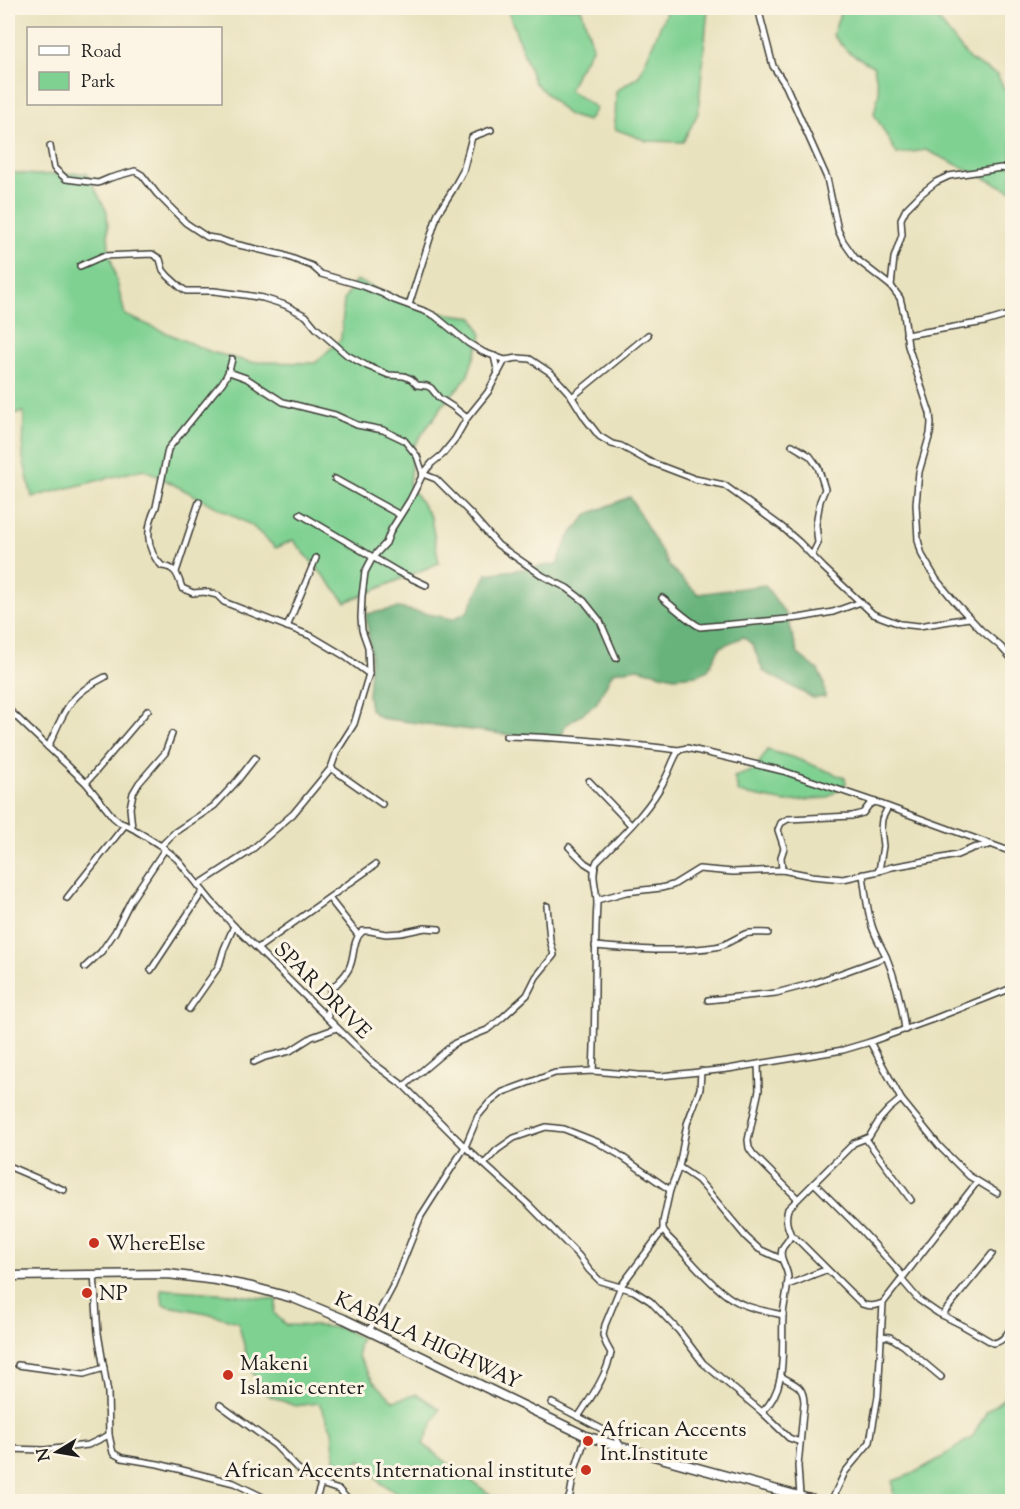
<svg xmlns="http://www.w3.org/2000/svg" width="1020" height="1509" viewBox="0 0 1020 1509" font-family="'Sorts Mill Goudy',serif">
<rect width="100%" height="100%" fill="#fcf5e5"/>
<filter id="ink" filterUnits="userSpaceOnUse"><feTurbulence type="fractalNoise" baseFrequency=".0167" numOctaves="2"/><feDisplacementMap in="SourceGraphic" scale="12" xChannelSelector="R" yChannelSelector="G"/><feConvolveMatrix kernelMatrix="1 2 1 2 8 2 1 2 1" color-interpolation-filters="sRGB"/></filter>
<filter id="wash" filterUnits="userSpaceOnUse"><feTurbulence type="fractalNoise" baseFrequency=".008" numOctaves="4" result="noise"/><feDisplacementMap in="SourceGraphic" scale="24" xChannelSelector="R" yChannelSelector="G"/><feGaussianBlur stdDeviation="1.35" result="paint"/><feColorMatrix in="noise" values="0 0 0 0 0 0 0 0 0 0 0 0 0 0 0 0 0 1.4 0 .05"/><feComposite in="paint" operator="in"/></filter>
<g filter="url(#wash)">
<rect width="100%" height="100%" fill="#e9e2be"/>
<g fill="#7fd192" stroke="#4e7657" stroke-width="1.5">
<polygon points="507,8 581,8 593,47 577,72 569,90 596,108 588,121 568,115 534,82"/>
<polygon points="664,8 708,8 698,113 683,142 647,141 615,129 616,91 639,76 666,13"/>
<polygon points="844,8 918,8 937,18 970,60 997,75 1012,103 1012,191 926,150 897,154 874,114 879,92 874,67 847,51 833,35 840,13"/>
<polygon points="8,172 36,175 87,173 107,212 109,250 125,315 211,352 250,362 315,363 341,339 344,300 356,280 426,311 473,317 482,335 467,377 443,405 413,447 409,484 431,518 439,563 346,602 293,540 276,548 251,525 144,469 32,497 23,458 24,412 8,415"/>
<polygon points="767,750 795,758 845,778 846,784 827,798 786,802 739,793 734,777 755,770"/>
<polygon points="161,1289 232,1294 277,1300 274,1313 286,1325 319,1326 341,1328 361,1338 358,1345 358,1356 373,1381 394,1401 417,1394 440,1409 423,1444 463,1475 497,1499 514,1501 411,1501 382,1484 361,1459 352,1467 335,1461 332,1430 319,1403 295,1406 267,1395 250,1368 238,1322 207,1313 163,1305"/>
<polygon points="1012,1382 1012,1501 901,1502 893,1496 893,1481 912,1474 941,1458 973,1436 987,1411 1003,1399"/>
</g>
<polygon fill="#67b37c" stroke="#42684c" stroke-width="1.5" points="630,497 670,567 698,594 765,585 787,616 798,654 818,670 824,683 825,697 813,698 763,671 753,645 743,637 720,647 708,670 698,675 674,677 637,668 613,672 596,704 565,726 561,738 548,740 380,718 370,709 368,695 371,655 366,614 398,608 453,619 467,612 487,574 557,564 568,538 588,514"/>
</g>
<g filter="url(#ink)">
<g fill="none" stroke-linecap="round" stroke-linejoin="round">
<g stroke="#3b3a34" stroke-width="8">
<g id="street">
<polyline points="758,8 773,66 786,86 827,178 838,230 843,241 855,258 891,286 900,298 904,314 908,346 930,413 931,423 930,434 919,472 916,504 918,540 922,555 936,579 955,602 981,630 1000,646 1012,659"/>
<polyline points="50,146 54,168 66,179 98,183 110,178 135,171 142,175 157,194 186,223 207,237 219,239 230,243 283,255 312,266 321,274 363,286 383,294 394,300 427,312 435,316 468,343 483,352 505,360 518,358 530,359 551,373 570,394 585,418 599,436 612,444 621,446 632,452 648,461 695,479 724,485 782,527 799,542 824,568 873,614 900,624 919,626 969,618"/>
<polyline points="80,266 103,256 152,254 160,259 163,270 168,276 180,287 186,291 214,291 245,295 263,298 285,305 306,316 316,328 347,355 367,366 389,375 404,376 411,379 417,385 427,386 431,388 439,398 453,407 467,418"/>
<polyline points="891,286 894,258 902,235 901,219 906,209 921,194 936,182 949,176 1001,168 1012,170"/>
<polyline points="409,305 438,213 452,191 463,171 472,137 491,130"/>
<polyline points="906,335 985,322 1012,314"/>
<polyline points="494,356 498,374"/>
<path d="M232,359C229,373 225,381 215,391L168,449L156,507C146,527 145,550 162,566C176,567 178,576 182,588L193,593L205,592L217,595L224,602L311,636L343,655L369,674"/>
<polyline points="229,372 246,378 283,402 335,415 357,425 383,430 404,440 417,456 423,474 436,479 469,512 498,545 543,576 567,588 584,601 600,621 616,658"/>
<polyline points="572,397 648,335"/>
<polyline points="792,445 810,456 818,467 825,489 820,501 816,524 818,543 812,555"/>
<polyline points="335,479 400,515"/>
<polyline points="300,514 398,572 426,585"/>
<polyline points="176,572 199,502"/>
<path d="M662,598C674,607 687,620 700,627L799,618L833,612L861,602"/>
<polyline points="287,627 316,558"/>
<polyline points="8,709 86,783 113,817 119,822 132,828 161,846 177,859 212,902 234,926 373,1063 404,1086 465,1147 530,1206 579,1256 589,1270 600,1281 634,1291 650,1301 679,1331 703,1363 762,1412 789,1438 800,1442"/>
<path d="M506,736C564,737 621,743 679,750"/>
<path d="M48,747C65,711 67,696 105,677"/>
<polyline points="331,768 382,804"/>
<polyline points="589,781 631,825"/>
<polyline points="86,783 148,710"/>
<polyline points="132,828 130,808 133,793 139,783 165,753 172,734"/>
<polyline points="161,846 175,832 214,806 237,781 255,758"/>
<polyline points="569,847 585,863 593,868"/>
<polyline points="782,870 781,857 784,848 778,830 781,823 788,819 852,816 863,813 869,805 875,802"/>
<polyline points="879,871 883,846 881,829 882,819 888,807"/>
<path d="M863,874C865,891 867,909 872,926C875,936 881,946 886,956C896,980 902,1004 905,1030"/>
<polyline points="198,885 249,852 293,814 331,768 337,751 354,724 369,674 368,647 362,630 361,618 362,596 365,572 373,557 386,543 391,530 410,500 423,474 432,463 442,455 455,439 467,418 488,392 505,360"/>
<polyline points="67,898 125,825"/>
<polyline points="329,898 358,935"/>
<polyline points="597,900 626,892 661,888 673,885 699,869 733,872 782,870 812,876 843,879 879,871 892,867 942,858 957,855 973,848 989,845"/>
<path d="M595,946C634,949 676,953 715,947C726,946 735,938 745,934C753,932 760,933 768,933"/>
<polyline points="258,948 375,865"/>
<polyline points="85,967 101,952 115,932 131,900 165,849"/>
<polyline points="151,970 203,891"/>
<polyline points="708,1000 776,993 814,983 886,957"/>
<polyline points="189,1009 219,966 224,949 234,926"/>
<path d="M328,1018C328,1010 326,1001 330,993C334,983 346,978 350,966C355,954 352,940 363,931H370L386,934L401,933L425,928L439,929"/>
<polyline points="870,1042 901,1099 940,1147 969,1176 997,1193"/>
<polyline points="254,1062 265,1057 290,1051 312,1037 337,1028"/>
<polyline points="758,1065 759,1090 748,1140 749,1148 753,1154 798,1199"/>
<path d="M593,1071C596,1015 594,959 597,903C597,888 590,875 597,861C621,836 649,811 665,779C670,770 673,759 679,750L687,748L783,771L875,802L1012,852"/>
<polyline points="404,1086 455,1043 487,1030 502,1018 527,995 536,977 554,955 550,940 547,906"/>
<polyline points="866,1139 911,1200"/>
<polyline points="484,1164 497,1150 514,1138 546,1127 564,1129 597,1142 618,1154 670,1190"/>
<polyline points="8,1166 64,1190"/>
<polyline points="679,1167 698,1180 708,1191 746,1237 759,1249 781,1259"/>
<polyline points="814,1183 862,1231 903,1276"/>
<polyline points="663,1230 663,1222 670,1190 679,1167 687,1124 700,1089 701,1071"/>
<path d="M663,1230L668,1237C687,1255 708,1283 729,1297C745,1308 765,1311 783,1315"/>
<path d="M791,1235L800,1242L862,1304C870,1307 875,1306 883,1303L977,1182"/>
<polyline points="94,1274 98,1333 108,1393 109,1435 113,1453 122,1458 158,1464 234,1483 273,1502"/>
<path d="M901,1279L919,1300L938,1313L962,1325L993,1343C1003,1342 1007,1334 1012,1326"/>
<path d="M787,1285C801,1281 814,1273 827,1270"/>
<polyline points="942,1315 992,1254"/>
<polyline points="369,1331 393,1286 421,1216 465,1147 478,1116 489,1103 503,1092 555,1073 593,1071 638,1075 661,1076 728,1069 843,1050 870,1042 931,1020 1012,988"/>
<polyline points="881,1336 890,1337 904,1346 941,1377"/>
<polyline points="18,1365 84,1374 104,1368"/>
<path d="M781,1376C794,1385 803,1384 804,1402L798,1466L800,1496"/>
<polyline points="552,1403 615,1436 621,1447"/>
<polyline points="220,1405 275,1445 297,1468 321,1484 339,1490 350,1502"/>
<path d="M762,1412C789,1388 781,1347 783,1315C784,1302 788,1290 788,1278C788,1267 777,1257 783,1247C786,1243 789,1240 791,1235C787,1226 785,1219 788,1209L854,1143L869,1137L880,1119L889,1109L901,1099"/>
<path d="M578,1417C592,1396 606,1377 611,1353L606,1344L603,1335L605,1325L621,1286L663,1230"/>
<polyline points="8,1449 45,1450 88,1445 109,1435"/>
<polyline points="8,1500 8,1502"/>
<polyline points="315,1502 321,1484"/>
<polyline points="567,1502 570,1495 574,1473 586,1436"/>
<polyline points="831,1502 845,1472 870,1442 878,1396 883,1303"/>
</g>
</g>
<g stroke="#3b3a34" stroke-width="11">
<polyline id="primary" points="8,1276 168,1274 216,1280 252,1287 293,1298 344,1319 586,1436 621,1447 821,1502"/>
</g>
<use href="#street" stroke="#fff" stroke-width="5"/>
<use href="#primary" stroke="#fff" stroke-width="8"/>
</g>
</g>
<g fill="#c8321e" stroke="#fcf5e5" stroke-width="2">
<circle cx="94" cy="1243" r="6"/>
<circle cx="87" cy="1293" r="6"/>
<circle cx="228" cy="1375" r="6"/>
<circle cx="588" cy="1441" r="6"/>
<circle cx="586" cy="1470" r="6"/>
</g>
<g text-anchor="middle" stroke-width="6" stroke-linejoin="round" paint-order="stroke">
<g font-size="21" fill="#1c1c1c" stroke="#fcf5e5">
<text transform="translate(323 990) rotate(45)" y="7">SPAR DRIVE</text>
<text transform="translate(428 1340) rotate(25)" y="7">KABALA HIGHWAY</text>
</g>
<g font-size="21" fill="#1c1c1c" stroke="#fcf5e5" text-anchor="start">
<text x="106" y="1250">WhereElse</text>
<text x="99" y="1300">NP</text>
<text x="240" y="1370">Makeni<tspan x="240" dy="24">Islamic center</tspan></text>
<text x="600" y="1436">African Accents<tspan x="600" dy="24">Int.Institute</tspan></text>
<text x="574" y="1477" text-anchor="end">African Accents International institute</text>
</g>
</g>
<rect width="1020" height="1509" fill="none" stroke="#fcf5e5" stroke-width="30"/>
<rect x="27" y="27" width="195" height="78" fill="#fcf5e5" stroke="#a29e95" stroke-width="1.5"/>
<rect x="39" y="46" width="30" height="9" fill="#ffffff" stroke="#a29e95" stroke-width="1.5"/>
<text x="81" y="57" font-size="18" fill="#1c1c1c">Road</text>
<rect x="39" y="72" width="30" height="18" fill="#7fd192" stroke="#a29e95" stroke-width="1.5"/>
<text x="81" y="87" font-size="18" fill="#1c1c1c">Park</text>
<g transform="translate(57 1452) rotate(259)" stroke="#fcf5e5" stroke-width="4.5" paint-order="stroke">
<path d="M0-4.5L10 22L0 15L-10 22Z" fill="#1c1c1c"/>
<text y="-9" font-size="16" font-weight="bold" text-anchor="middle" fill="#1c1c1c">N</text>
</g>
</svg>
